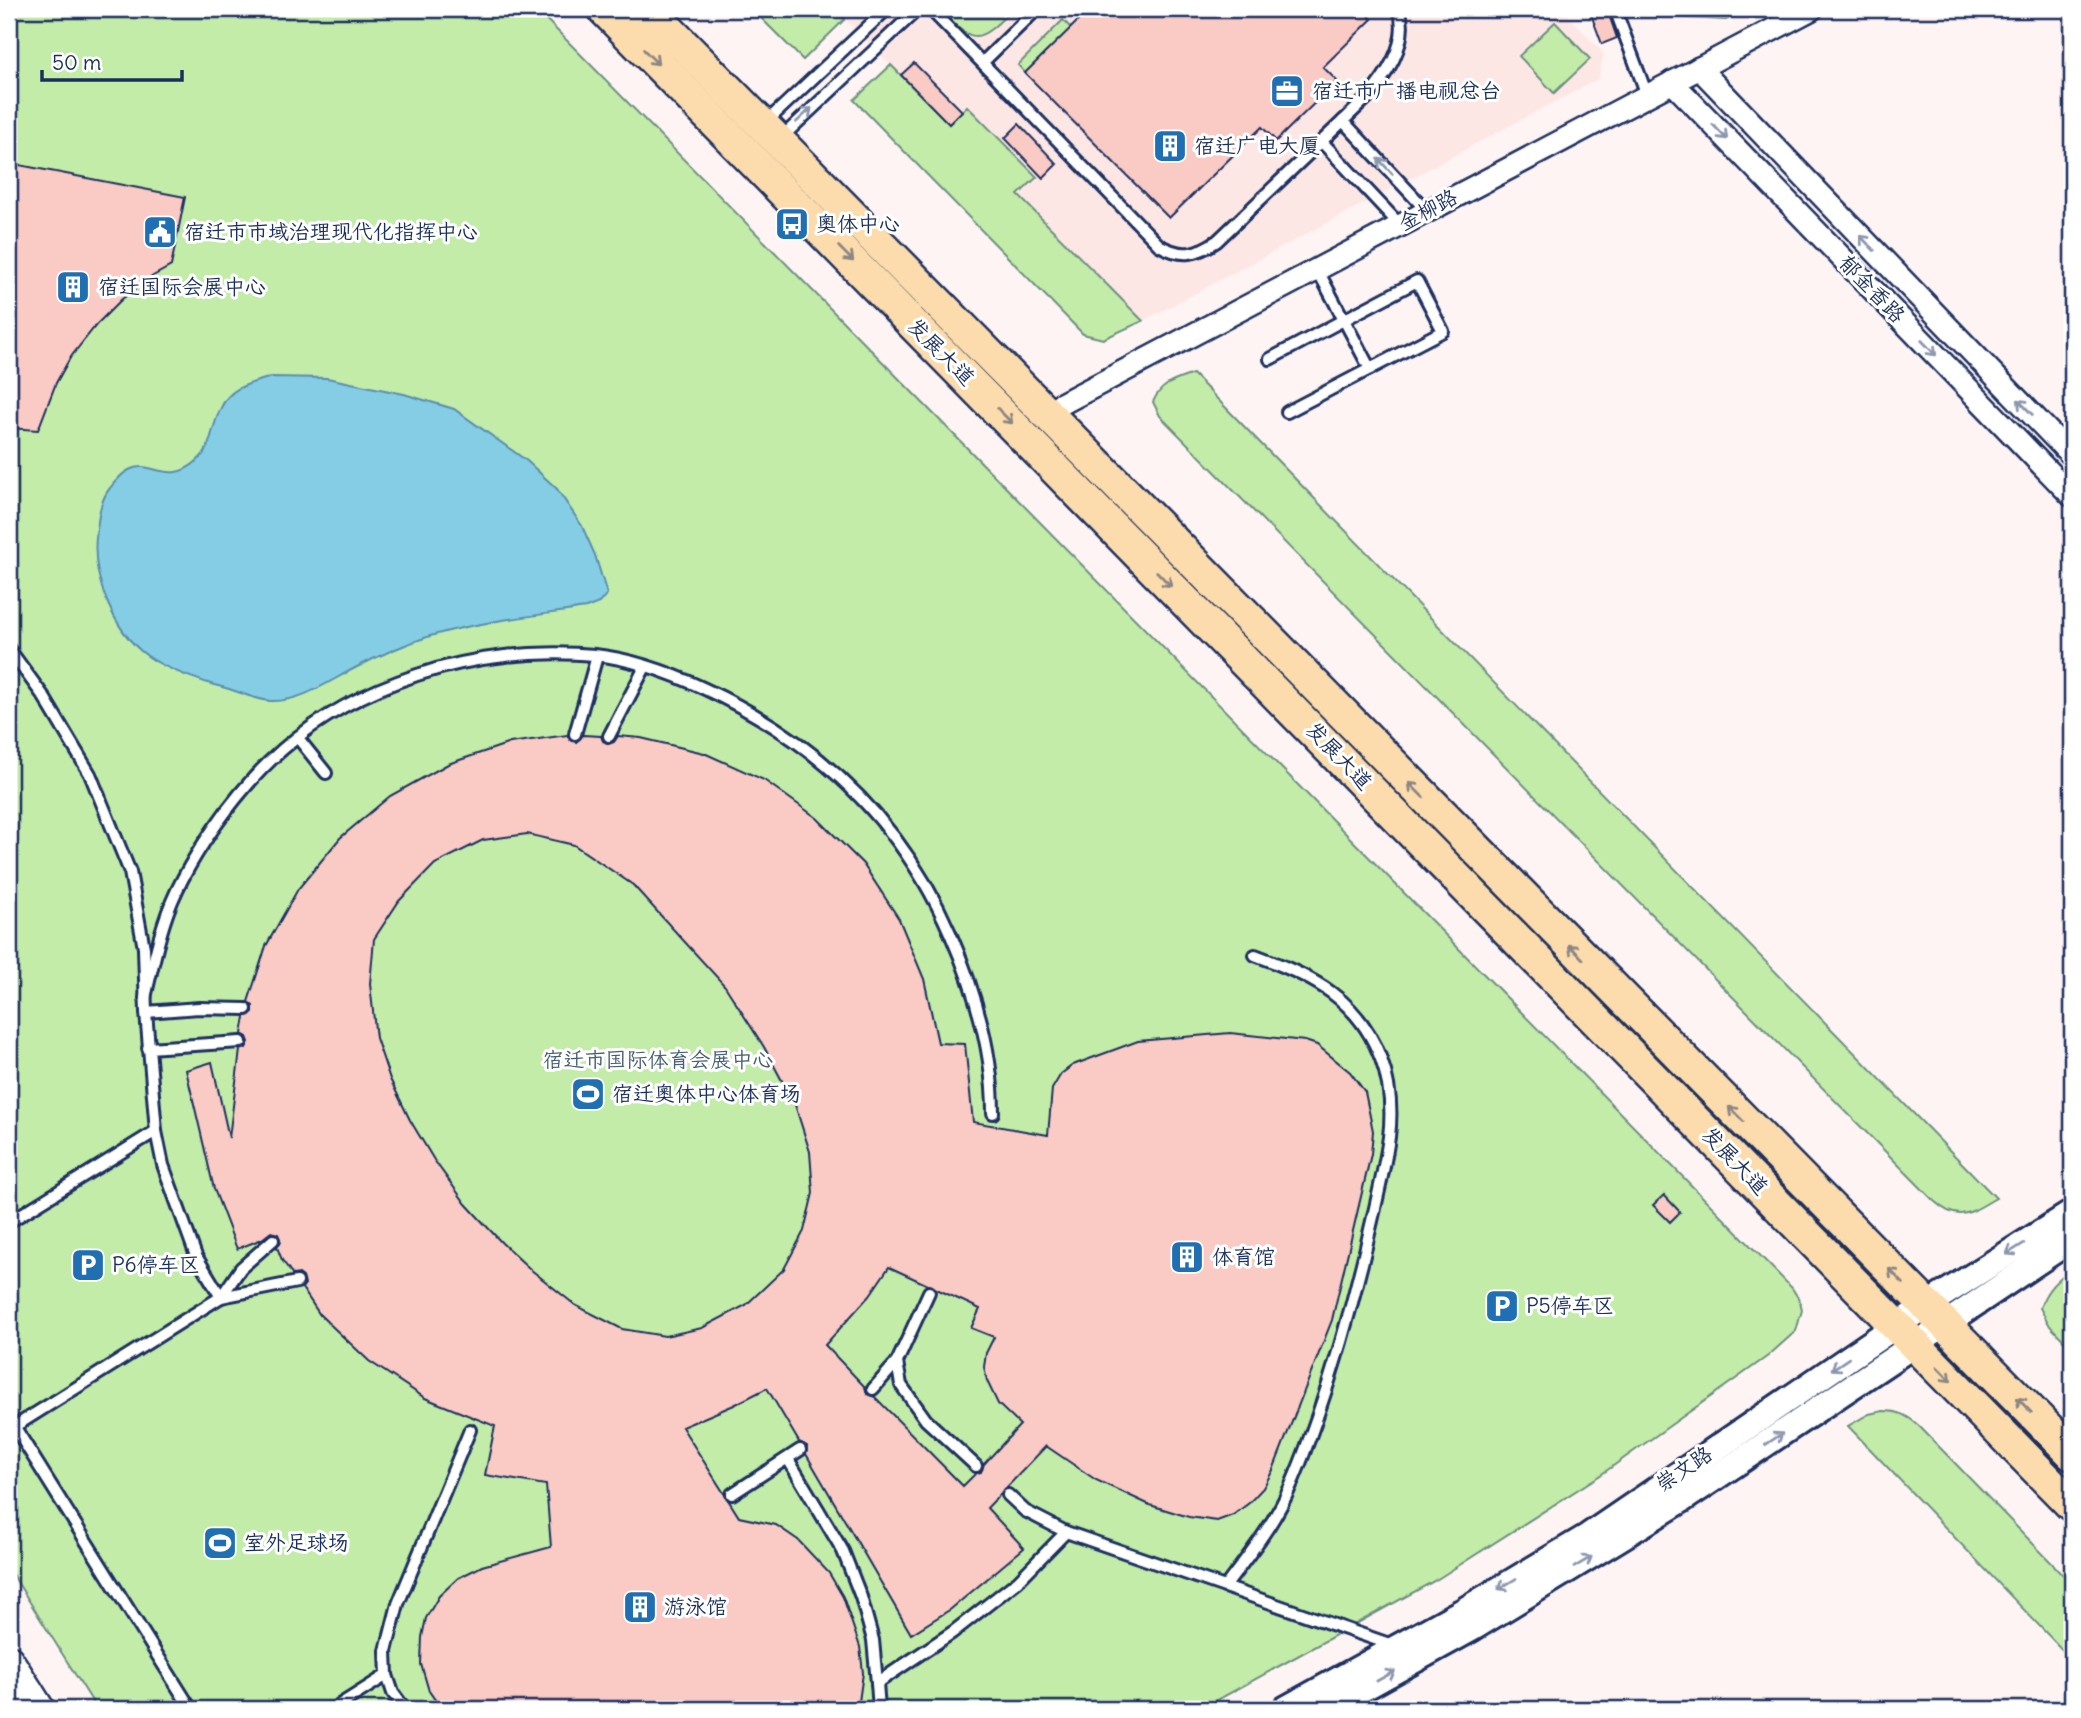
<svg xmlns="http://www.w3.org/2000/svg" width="2081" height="1718" viewBox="0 0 2081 1718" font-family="Delius,'LXGW WenKai TC',sans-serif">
<rect width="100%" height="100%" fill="#fef4f3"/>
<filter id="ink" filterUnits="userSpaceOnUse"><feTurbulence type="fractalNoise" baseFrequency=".0143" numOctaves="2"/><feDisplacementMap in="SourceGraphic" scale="14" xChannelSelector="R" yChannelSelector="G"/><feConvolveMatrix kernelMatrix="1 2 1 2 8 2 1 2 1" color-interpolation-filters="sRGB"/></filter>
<g filter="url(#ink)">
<polygon fill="#fde7e5" points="835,9 1562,9 1604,54 1598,79 1143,321"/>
<g fill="#c2eca8" stroke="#6e8e83" stroke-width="2">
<polygon points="9,9 536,9 1792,1288 1800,1301 1802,1310 1796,1331 1768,1356 1599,1476 1436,1580 1201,1709 97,1709 9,1569"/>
<polygon points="752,9 835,9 845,19 803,60"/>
<path d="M938,9H1013C976,45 975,45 938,9Z"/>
<polygon points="1669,9 1747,9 1726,20 1688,18 1666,11"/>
<polygon points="1063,20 1071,28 1025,73 1018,65"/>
<polygon points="1555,22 1590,59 1554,93 1519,56"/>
<polygon points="891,65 949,124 967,106 1037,177 1018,195 1143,321 1103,339 1083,334 854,100"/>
<path d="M1193,374L1996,1198C1971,1212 1959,1224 1934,1201L1160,416L1153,402C1161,383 1176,380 1193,374Z"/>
<path d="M2072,1268V1349L2050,1326L2040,1308C2046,1289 2057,1280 2072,1268Z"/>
<path d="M1883,1411C1898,1411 1907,1415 1919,1426L2072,1584V1660L1848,1426L1869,1414Z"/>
</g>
<path fill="#84cde4" stroke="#5a8eae" stroke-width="2" d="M272,377L327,378L404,394L454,409L527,461L557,489L582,526L595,555L607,594L599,603L586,608C535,616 480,621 430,636C406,644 380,655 357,667C331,680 300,703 270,701C257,700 242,693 229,689C205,683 166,670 146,655C114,631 92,578 96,538C98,522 99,501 110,488C114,483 123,473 129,470C151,458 168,488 198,460C207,452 209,444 212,433C224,391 232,388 272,377Z"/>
<g fill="#facac4" stroke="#1b2f5e" stroke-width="2" fill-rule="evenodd">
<polygon points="1090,9 1361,9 1372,19 1323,67 1337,81 1276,141 1262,127 1169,218 1025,73"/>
<polygon points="1589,9 1607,9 1617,38 1602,44"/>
<polygon points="914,63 962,111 949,124 901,75"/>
<polygon points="1019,124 1057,164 1043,178 1005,138"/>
<polygon points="9,163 185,197 171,266 153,276 122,299 97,324 70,358 56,383 38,430 9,428"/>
<path d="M567,735L570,740L576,742L583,735L601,736L603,741L609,744L614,742L618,736L641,738L704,753L764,780L817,818L863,864L899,919L924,979L938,1043L965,1044L973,1122L1048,1135L1052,1089L1061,1074L1073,1065L1138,1041L1230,1033L1305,1041L1317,1045L1350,1072L1365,1092L1373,1131L1371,1154L1332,1320L1273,1470L1263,1488L1249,1503L1233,1515L1217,1521L1189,1517L1150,1505L1096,1480L1046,1446L987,1508L1024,1548L951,1609L911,1634L806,1454L807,1446L799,1442L767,1388L734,1405L682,1427L739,1517L776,1525L798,1540L829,1573L843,1597L860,1647L863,1673L858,1709H443L438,1704L429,1691L421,1664L422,1637L426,1618L439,1596L458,1578L482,1566L551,1547L546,1485L485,1475L495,1426L425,1398L369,1361L320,1315L302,1288L305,1284L303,1277L299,1274L293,1275L282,1260L277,1247L281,1242L278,1234L271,1232L262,1239L237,1249L214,1189L186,1070L212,1062L229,1138L240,1050L246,1048L249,1042L247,1037L242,1034L245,1017L253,1012V1006L248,1002L266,946L298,889L340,838L390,796L448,764L510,743ZM527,834L574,845L633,885L725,986L764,1047L795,1105L810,1152L813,1193L804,1231L784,1269L746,1305L702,1328L665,1336L622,1329L575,1305L530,1269L502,1243L466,1204L434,1160L410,1120L390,1079L376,1038L370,984L374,939L399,901L435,864L483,840ZM889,1267L980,1309L971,1328L994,1337L986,1353L984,1367L987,1381L998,1404L1020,1425L984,1464L981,1472L975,1474L963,1486L875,1397L867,1394L865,1387L825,1345L870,1295Z"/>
<polygon points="1664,1195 1680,1212 1670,1222 1653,1205"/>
</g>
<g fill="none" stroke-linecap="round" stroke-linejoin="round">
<g stroke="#1b2f5e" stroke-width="16">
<g id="service">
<path d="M930,9L1159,245C1182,258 1196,255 1217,241L1367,98C1387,75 1410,41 1399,9"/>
<polyline points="1615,9 1647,95"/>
<polyline points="983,62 1037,9"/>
<polyline points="1343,121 1427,211"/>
<polyline points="764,124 887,9"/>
<polyline points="780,139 918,9"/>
<polyline points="1322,142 1400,225"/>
<polyline points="1317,269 1370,369"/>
<polyline points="1270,359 1417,281 1443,331 1287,412"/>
<polyline points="9,649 44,697 90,774 130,872 144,948 146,1012 156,1131 163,1165 196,1256 221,1297"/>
<polyline points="575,734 597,656"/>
<polyline points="609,736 645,667"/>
<polyline points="298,738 326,773"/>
<path d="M145,998C151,973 156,948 164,923C182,865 237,789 283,749C322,715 368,691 417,675C473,656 536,650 595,655C633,659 671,673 705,689C817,741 901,820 950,933C975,990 993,1051 993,1113"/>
<polyline points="146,1012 199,1008 246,1009"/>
<polyline points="148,1048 241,1042"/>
<polyline points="9,1222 156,1131"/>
<polyline points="929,1292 897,1362 901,1385 926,1420 976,1466"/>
<polyline points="221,1297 241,1268 273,1240"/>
<polyline points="873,1389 897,1362"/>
<polyline points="14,1426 191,1709"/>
<polyline points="9,1430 221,1297 297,1282"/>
<polyline points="788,1459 843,1551 861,1597 873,1640 877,1683"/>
<polyline points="732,1494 800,1450"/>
<polyline points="1008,1495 1025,1511 1066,1532"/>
<path d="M1225,1587C1245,1560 1266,1534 1282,1504C1296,1478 1306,1448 1316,1420C1336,1363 1352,1306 1366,1247C1374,1211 1384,1174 1389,1137C1392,1112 1390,1083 1381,1059C1359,999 1312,976 1255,955"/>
<polyline points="333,1709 387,1675"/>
<polyline points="405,1709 393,1693 387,1675 386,1651 398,1604 470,1430"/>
<polyline points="879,1709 877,1683 953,1632 1018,1581 1066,1532 1395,1646"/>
</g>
</g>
<g stroke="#1b2f5e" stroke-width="26">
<g id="minor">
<polyline points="1699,68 2072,456"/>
<polyline points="1672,82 2072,496"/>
<polyline points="1044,413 1812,9"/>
</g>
</g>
<g stroke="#1b2f5e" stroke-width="30">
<g id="tertiary">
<polyline points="1285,1709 1461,1612 1588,1536 1925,1306 2072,1213"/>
<polyline points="1326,1709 1473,1628 1682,1500 2072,1239"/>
</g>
</g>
<g stroke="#1b2f5e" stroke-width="33">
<g id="secondary">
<polyline points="9,1660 40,1709"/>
<polyline points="9,1700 14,1709"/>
</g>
</g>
<g stroke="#1b2f5e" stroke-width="37">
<g id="primary">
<polyline points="604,9 2072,1505"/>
<polyline points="648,9 2072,1453"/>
</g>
</g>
<use href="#service" stroke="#fff" stroke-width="10"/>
<use href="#minor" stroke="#fff" stroke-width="21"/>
<use href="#tertiary" stroke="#fff" stroke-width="24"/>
<use href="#secondary" stroke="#fff" stroke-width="28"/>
<use href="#primary" stroke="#fcdcac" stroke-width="32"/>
</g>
<defs><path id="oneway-shaft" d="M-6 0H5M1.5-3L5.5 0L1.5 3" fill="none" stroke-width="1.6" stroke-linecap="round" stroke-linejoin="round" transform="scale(1.75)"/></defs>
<g stroke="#8c8685">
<use href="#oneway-shaft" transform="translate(651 57) rotate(45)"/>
<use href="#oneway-shaft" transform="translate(846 254) rotate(45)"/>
<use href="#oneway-shaft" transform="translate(1005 416) rotate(45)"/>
<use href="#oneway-shaft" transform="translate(1164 579) rotate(46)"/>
<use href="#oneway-shaft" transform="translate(1416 790) rotate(-135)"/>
<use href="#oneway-shaft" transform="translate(1576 952) rotate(-135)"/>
<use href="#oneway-shaft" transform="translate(1736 1114) rotate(-135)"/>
<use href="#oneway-shaft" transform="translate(1896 1276) rotate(-135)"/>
<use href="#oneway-shaft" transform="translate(1944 1374) rotate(46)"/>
<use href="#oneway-shaft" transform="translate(2024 1405) rotate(-134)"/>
</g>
<g stroke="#8d97ae">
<use href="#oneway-shaft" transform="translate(804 115) rotate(-43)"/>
<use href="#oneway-shaft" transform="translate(1720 132) rotate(46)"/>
<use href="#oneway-shaft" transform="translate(1385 166) rotate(-133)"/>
<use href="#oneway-shaft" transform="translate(1867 243) rotate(-134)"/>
<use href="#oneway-shaft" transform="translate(1929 348) rotate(46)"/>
<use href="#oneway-shaft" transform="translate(2025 407) rotate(-134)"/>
<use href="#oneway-shaft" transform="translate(2015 1249) rotate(148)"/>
<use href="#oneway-shaft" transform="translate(1840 1364) rotate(146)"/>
<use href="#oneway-shaft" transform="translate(1774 1439) rotate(-34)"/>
<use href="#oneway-shaft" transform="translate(1583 1562) rotate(-31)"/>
<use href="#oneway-shaft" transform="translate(1507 1584) rotate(149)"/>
<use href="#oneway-shaft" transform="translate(1386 1676) rotate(-29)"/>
</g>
</g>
<defs>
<g id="office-square" transform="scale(1.75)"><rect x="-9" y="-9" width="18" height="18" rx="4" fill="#1f6fb2" stroke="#fff"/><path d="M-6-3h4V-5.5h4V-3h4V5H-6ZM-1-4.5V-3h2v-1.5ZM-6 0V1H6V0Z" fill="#fff"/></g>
<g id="building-square" transform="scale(1.75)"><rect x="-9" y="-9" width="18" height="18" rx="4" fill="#1f6fb2" stroke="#fff"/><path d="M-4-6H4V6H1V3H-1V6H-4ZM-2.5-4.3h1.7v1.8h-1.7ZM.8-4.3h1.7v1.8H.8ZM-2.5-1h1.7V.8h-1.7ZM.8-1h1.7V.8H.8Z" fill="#fff"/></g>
<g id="bus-square" transform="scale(1.75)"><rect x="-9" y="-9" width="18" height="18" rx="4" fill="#1f6fb2" stroke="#fff"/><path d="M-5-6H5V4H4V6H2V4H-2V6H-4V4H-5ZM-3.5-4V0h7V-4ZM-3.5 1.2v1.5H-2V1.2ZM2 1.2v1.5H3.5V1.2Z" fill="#fff"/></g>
<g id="civic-square" transform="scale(1.75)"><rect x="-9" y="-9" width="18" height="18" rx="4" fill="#1f6fb2" stroke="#fff"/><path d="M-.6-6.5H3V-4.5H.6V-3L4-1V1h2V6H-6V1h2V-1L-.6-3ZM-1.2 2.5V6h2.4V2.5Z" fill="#fff"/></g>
<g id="stadium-square" transform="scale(1.75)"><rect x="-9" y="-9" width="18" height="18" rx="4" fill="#1f6fb2" stroke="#fff"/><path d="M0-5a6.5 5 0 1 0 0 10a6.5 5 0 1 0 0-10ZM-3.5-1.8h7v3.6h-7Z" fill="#fff"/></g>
<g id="parking-square" transform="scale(1.75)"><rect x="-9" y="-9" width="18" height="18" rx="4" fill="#1f6fb2" stroke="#fff"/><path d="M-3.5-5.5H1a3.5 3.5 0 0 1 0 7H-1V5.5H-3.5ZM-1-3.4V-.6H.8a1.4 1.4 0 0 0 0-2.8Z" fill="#fff"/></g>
</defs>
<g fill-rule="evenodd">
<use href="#office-square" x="1287" y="91"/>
<use href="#building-square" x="1170" y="146"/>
<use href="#bus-square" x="792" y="224"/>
<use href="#civic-square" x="160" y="232"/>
<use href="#building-square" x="73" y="287"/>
<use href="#stadium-square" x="588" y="1094"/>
<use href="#building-square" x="1187" y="1257"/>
<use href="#parking-square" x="88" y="1265"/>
<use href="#parking-square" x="1502" y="1306"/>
<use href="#stadium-square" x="220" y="1543"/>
<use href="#building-square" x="640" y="1607"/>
</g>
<g text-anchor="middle" stroke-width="6" stroke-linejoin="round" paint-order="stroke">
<g font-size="21" fill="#1b2f5e" stroke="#fff" text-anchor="start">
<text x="1312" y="98">宿迁市广播电视总台</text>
<text x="1194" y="153">宿迁广电大厦</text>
<text x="816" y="231">奥体中心</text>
<text x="184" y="239">宿迁市市域治理现代化指挥中心</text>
<text x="98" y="294">宿迁国际会展中心</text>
<text x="612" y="1101">宿迁奥体中心体育场</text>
<text x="1212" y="1264">体育馆</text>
<text x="112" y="1272">P6停车区</text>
<text x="1526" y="1313">P5停车区</text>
<text x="244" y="1550">室外足球场</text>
<text x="664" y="1614">游泳馆</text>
</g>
<g font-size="21" fill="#1b2f5e" stroke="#fff">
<text transform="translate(1428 210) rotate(-28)" y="7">金柳路</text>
<text transform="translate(1872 289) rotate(46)" y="7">郁金香路</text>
<text transform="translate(941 352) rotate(45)" y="7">发展大道</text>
<text transform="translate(1339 756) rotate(46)" y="7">发展大道</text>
<text transform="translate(1735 1161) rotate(46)" y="7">发展大道</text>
<text transform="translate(1684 1469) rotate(-34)" y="7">崇文路</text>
</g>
<g font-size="21" fill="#455e70" stroke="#fff">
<text x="658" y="1067">宿迁市国际体育会展中心</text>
</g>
</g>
<rect width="2081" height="1718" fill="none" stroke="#fff" stroke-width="35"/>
<rect x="18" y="18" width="2046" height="1683" fill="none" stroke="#1b2f5e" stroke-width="2.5" filter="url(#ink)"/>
<path d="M42 70v10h140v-10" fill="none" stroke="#1b2f5e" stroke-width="3.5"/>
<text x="52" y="70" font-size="21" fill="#1b2f5e" stroke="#ffffff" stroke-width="5" paint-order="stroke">50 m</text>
</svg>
